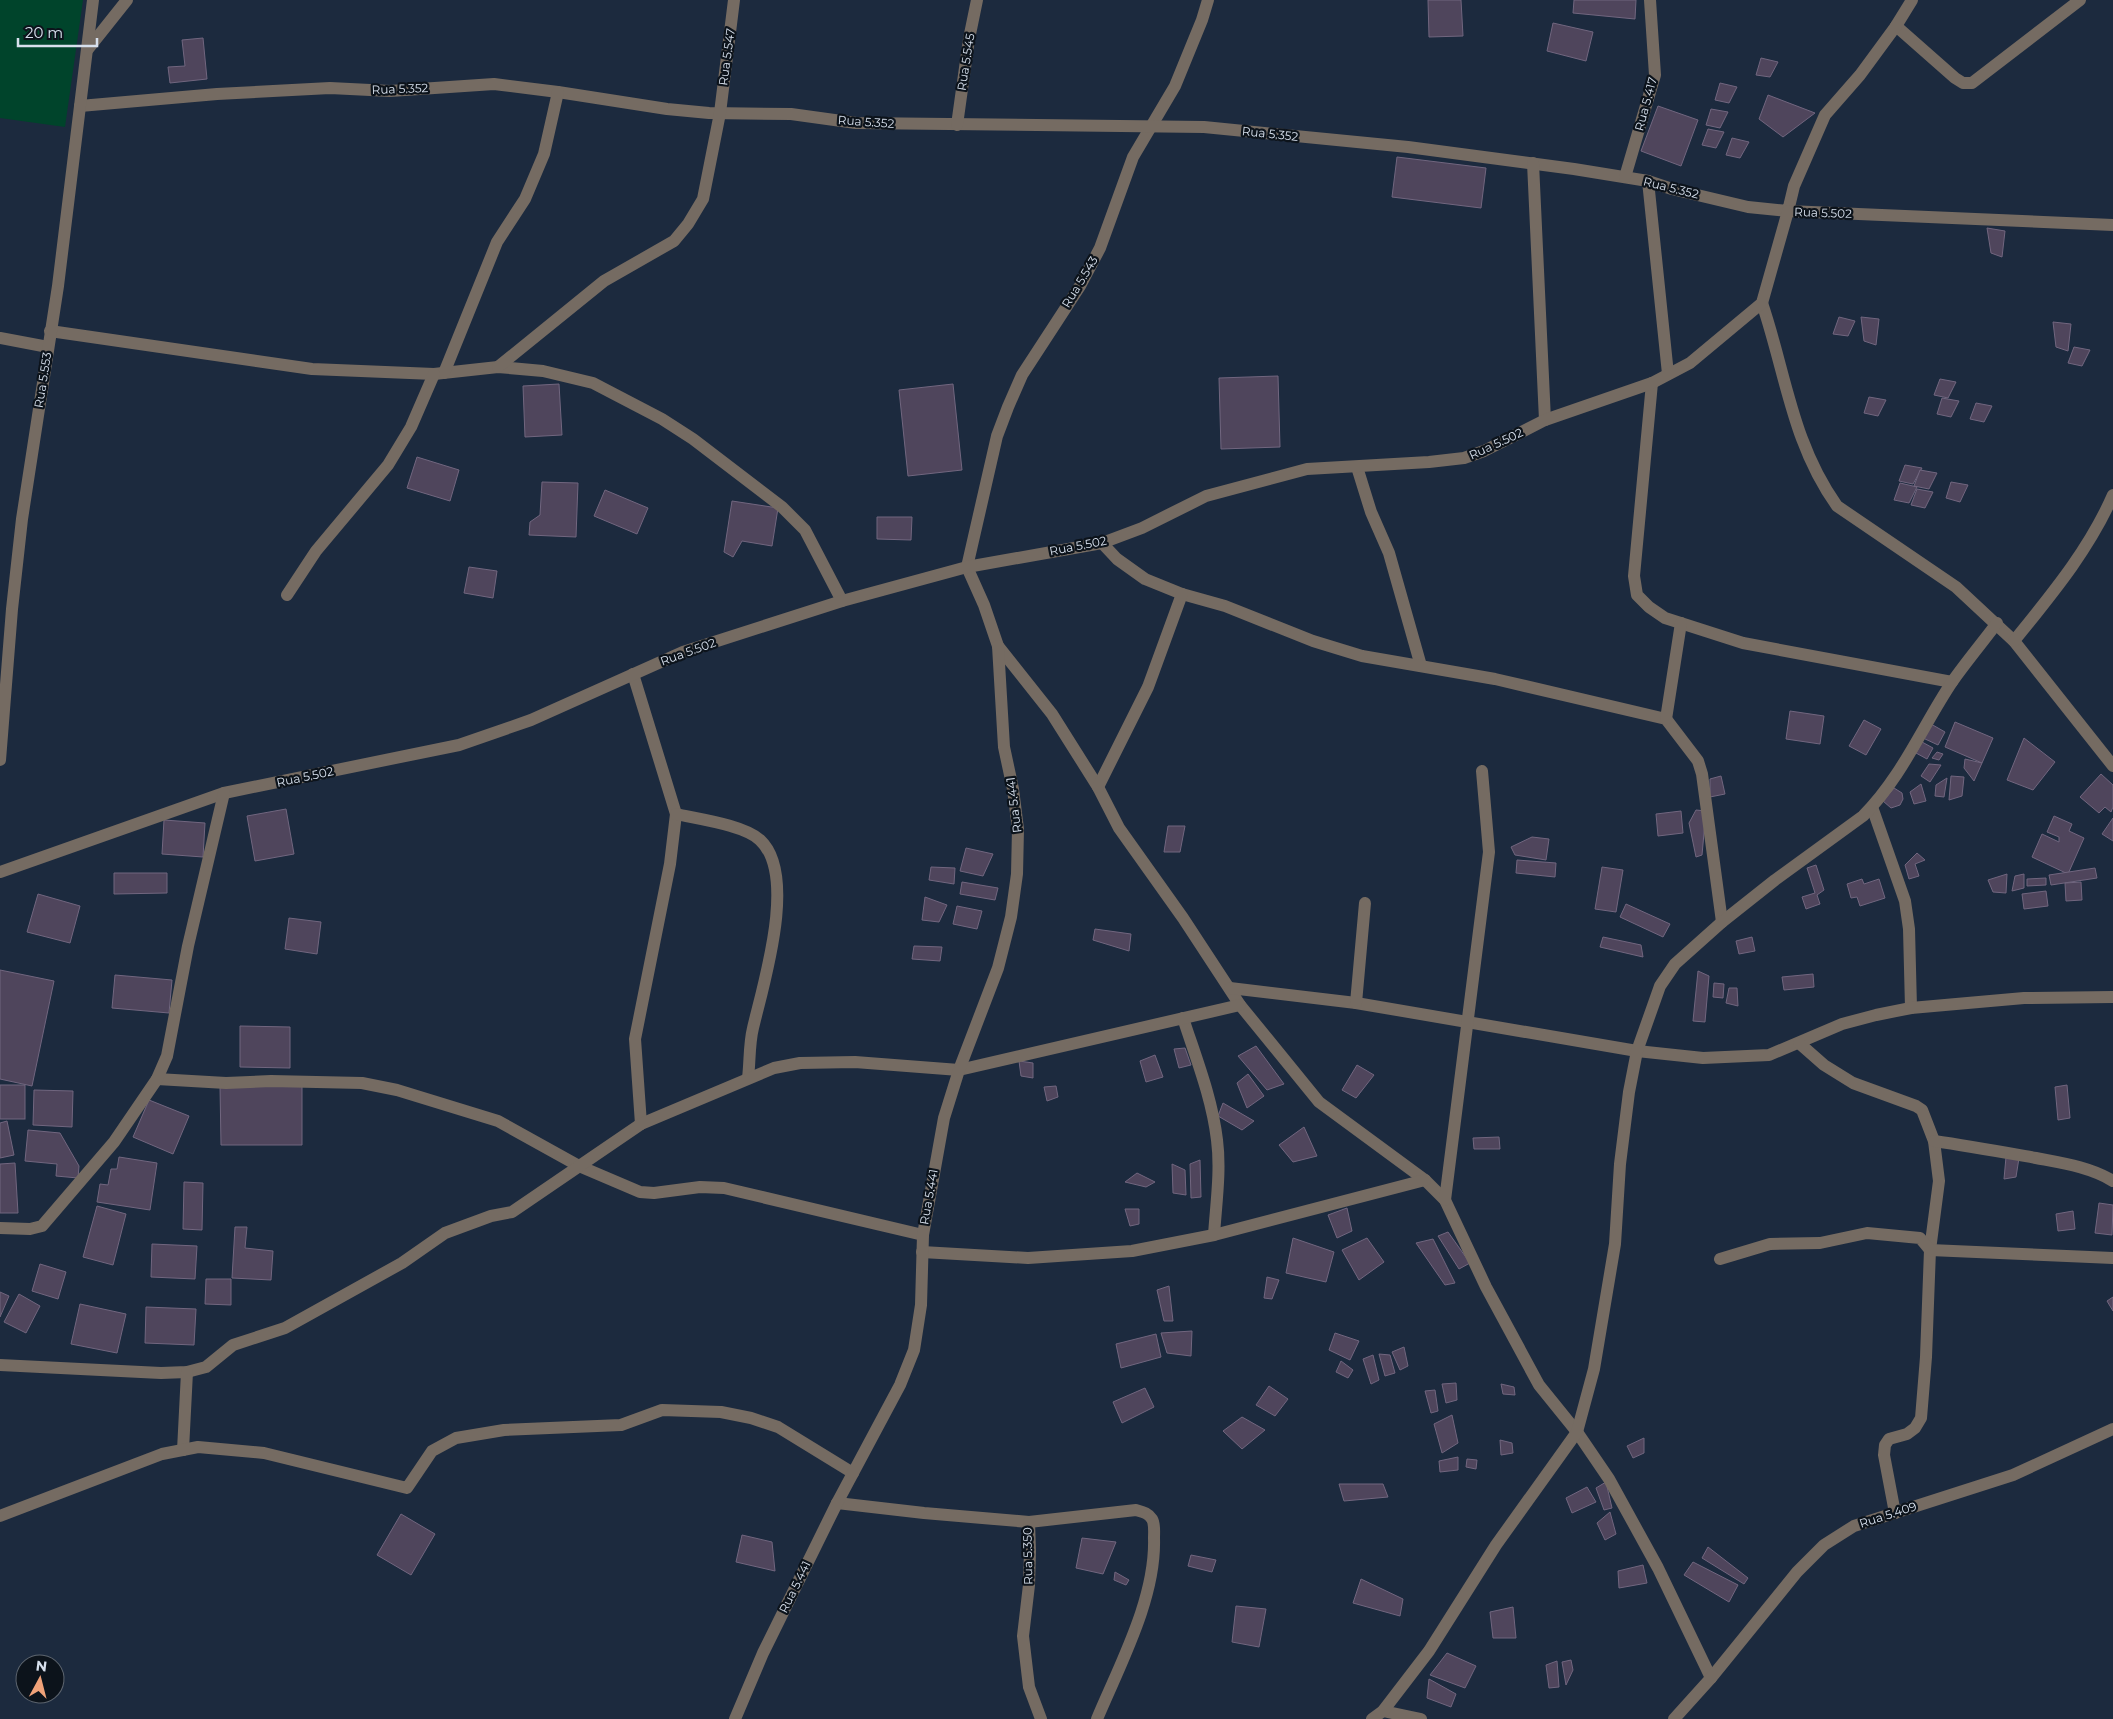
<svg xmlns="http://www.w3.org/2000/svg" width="2113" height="1719" viewBox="0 0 2113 1719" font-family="Montserrat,sans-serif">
<rect width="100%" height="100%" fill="#1c2a3e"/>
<polygon fill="#00442b" points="0,0 83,0 65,127 0,118"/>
<g fill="#4f455c" stroke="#71667f">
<polygon points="1428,0 1461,0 1463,36 1429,37"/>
<polygon points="1574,0 1636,0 1635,19 1573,13"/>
<polygon points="1553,23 1593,32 1586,61 1547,51"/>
<polygon points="203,38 207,79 170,83 168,67 185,66 182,40"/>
<polygon points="1761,58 1778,62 1770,77 1756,75"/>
<polygon points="1720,83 1737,87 1729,103 1715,100"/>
<polygon points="1768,95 1815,113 1783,137 1759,119"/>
<polygon points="1658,106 1698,120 1681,166 1641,151"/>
<polygon points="1711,109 1728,112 1720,128 1706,125"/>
<polygon points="1708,129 1724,132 1716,148 1702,145"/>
<polygon points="1732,138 1749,142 1740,158 1726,155"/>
<polygon points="1397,157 1486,168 1481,208 1392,197"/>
<polygon points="1987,228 2005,231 2002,257 1991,253"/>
<polygon points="1839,317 1855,321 1848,336 1833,334"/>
<polygon points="1861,317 1879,319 1876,345 1864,341"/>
<polygon points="2053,322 2071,324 2068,351 2056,347"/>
<polygon points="2074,347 2090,350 2082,366 2068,363"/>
<polygon points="1278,376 1280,447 1221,449 1219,378"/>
<polygon points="1940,379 1956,382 1948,398 1934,395"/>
<polygon points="559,384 562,435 525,437 523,386"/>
<polygon points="953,384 962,470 908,476 899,390"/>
<polygon points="1869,397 1886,400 1878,416 1864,413"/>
<polygon points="1942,398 1959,401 1951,417 1937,414"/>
<polygon points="1976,403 1992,406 1984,422 1970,419"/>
<polygon points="417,457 459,470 450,501 407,488"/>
<polygon points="1905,465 1922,468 1913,484 1899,481"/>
<polygon points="1920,470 1937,473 1929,489 1914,486"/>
<polygon points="542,482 578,483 576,537 529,535 530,522 540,515"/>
<polygon points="1951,482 1968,485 1960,502 1946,498"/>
<polygon points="1900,483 1917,487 1909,503 1894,500"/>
<polygon points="1917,489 1933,492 1925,508 1911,505"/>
<polygon points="605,490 648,508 637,534 594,516"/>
<polygon points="732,501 778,508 772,546 742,541 733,557 724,552"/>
<polygon points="877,517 912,517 911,540 877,539"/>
<polygon points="469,567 497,571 493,598 464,593"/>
<polygon points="1790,711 1824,716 1820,744 1786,739"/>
<polygon points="1864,720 1881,729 1866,755 1849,746"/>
<polygon points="1955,722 1993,738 1982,763 1945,747"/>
<polygon points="1931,724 1945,732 1938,745 1923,738"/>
<polygon points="2024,738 2055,762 2033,790 2007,780"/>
<polygon points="1922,742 1933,748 1927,759 1916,753"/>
<polygon points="1937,752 1943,754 1939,760 1932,758"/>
<polygon points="1965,759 1982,763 1974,781 1964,768"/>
<polygon points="1929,764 1941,765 1930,782 1921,776"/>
<polygon points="2101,774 2113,785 2113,807 2111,812 2105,807 2099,813 2080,797"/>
<polygon points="1721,776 1725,794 1710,797 1710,779"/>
<polygon points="1951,776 1964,777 1962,796 1949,800"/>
<polygon points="1947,778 1944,797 1935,796 1936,785"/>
<polygon points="1921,784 1926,801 1914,804 1910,792"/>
<polygon points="1894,788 1902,793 1903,799 1900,805 1891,808 1883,801"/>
<polygon points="286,809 294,854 255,861 247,816"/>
<polygon points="1696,810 1706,811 1702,855 1696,857 1689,823"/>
<polygon points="1681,811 1683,833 1658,836 1656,814"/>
<polygon points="2054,816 2072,824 2069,831 2084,838 2068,874 2032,857 2042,834 2059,842 2059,837 2047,832"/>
<polygon points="2113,818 2113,841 2102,834"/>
<polygon points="164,820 205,823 203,857 162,854"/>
<polygon points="1168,826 1185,826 1180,852 1164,852"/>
<polygon points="1532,837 1549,839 1546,860 1515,855 1511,847"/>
<polygon points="966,848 993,854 983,876 960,871"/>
<polygon points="1917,853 1925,860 1915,864 1919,876 1909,879 1905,865"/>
<polygon points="1517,860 1556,863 1555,877 1516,873"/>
<polygon points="1816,865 1824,890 1817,895 1820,904 1806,909 1802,897 1815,893 1807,868"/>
<polygon points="931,867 955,868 954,884 929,880"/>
<polygon points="1602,867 1623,870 1616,912 1595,909"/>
<polygon points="2095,868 2097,878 2051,885 2049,875"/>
<polygon points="114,873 167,873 167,893 114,894"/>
<polygon points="2007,874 2006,893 1993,892 1988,880"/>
<polygon points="2024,874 2024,888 2012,891 2015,876"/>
<polygon points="2046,878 2046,885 2027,886 2027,879"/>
<polygon points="1862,879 1864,884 1879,879 1885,898 1860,906 1857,897 1851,898 1847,884"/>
<polygon points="962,882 998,888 995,900 960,894"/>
<polygon points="2081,882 2082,900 2066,901 2065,883"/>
<polygon points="2046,891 2048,906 2024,909 2022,894"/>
<polygon points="38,894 80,906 70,943 27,932"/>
<polygon points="925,897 947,905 939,922 922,920"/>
<polygon points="1626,904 1670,924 1663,937 1620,917"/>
<polygon points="957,906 982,911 977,929 953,924"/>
<polygon points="289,918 321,922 317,954 285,949"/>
<polygon points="1095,929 1131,934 1129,951 1093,940"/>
<polygon points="1603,937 1641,945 1643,957 1600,947"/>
<polygon points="1752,937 1755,951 1739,954 1736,941"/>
<polygon points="914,946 942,947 940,961 912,959"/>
<polygon points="0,970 54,981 32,1086 0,1079"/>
<polygon points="1698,971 1709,976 1705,1022 1693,1021"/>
<polygon points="1813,974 1814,987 1784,990 1782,977"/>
<polygon points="115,975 172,980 169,1013 112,1008"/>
<polygon points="1714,983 1724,984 1723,998 1713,997"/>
<polygon points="1729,988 1737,988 1738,1006 1726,1003"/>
<polygon points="240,1026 290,1027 290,1068 240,1067"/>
<polygon points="1256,1046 1284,1084 1267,1090 1238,1056"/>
<polygon points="1185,1048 1191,1065 1179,1068 1174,1049"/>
<polygon points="1155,1055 1163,1077 1146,1082 1140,1061"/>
<polygon points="1019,1061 1033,1063 1033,1078 1021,1076"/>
<polygon points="1357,1065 1374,1075 1356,1098 1342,1090"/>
<polygon points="1248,1074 1264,1096 1247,1108 1237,1083"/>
<rect x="0" y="1085" width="25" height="34"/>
<polygon points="2067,1085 2070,1118 2058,1120 2055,1087"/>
<polygon points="220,1086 302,1086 302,1145 221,1145"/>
<polygon points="1056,1086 1058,1097 1047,1101 1044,1087"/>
<polygon points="34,1090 73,1091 72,1127 33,1125"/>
<polygon points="149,1100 189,1116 173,1154 133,1137"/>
<polygon points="1223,1103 1254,1121 1242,1130 1218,1116"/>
<polygon points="7,1121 14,1155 0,1158 0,1123"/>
<polygon points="1304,1127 1317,1156 1293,1162 1279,1145"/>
<polygon points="28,1130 60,1133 79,1166 78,1178 56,1176 57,1164 25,1161"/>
<polygon points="1499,1137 1500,1149 1474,1149 1473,1138"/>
<polygon points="119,1157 157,1163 150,1210 97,1202 100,1184 108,1185 111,1169 117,1169"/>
<polygon points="2006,1157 2019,1158 2016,1177 2004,1179"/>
<polygon points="1200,1160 1201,1197 1191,1198 1190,1164"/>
<polygon points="15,1163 18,1213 0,1213 0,1164"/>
<polygon points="1172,1164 1185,1170 1186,1195 1173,1193"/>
<polygon points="1137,1173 1155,1182 1146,1187 1125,1182"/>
<polygon points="184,1182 203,1183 202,1230 183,1229"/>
<polygon points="2099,1203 2113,1205 2112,1235 2095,1233"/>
<polygon points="97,1206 126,1214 113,1265 83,1257"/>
<polygon points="1347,1208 1352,1231 1337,1238 1328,1215"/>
<polygon points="1125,1209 1139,1209 1139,1224 1130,1226"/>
<polygon points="2073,1211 2075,1229 2058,1231 2056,1214"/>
<polygon points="235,1227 247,1227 245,1248 273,1251 271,1280 232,1278"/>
<polygon points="1448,1232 1470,1263 1459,1269 1438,1236"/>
<polygon points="1293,1238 1334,1252 1326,1282 1286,1273"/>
<polygon points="1367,1238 1384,1262 1359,1280 1342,1250"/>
<polygon points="1433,1239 1455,1283 1445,1285 1416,1243"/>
<polygon points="152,1244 197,1246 195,1279 151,1277"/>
<polygon points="40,1264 66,1272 58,1299 32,1291"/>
<polygon points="1267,1277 1279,1280 1272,1299 1264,1298"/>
<polygon points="206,1279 231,1279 231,1305 205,1304"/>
<polygon points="1169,1286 1173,1321 1164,1321 1157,1290"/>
<polygon points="0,1292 9,1296 0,1317"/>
<polygon points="19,1294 40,1306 26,1333 4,1322"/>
<polygon points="2113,1297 2113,1311 2107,1301"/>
<polygon points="80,1304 126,1314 117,1353 71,1344"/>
<polygon points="146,1307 196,1309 194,1345 145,1343"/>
<polygon points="1192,1331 1191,1356 1167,1353 1161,1333"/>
<polygon points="1335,1333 1359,1341 1350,1360 1329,1350"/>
<polygon points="1156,1334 1161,1357 1121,1368 1116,1344"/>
<polygon points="1404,1347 1408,1366 1400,1370 1392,1352"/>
<polygon points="1379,1354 1390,1355 1395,1373 1385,1376"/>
<polygon points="1373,1355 1379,1380 1371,1384 1363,1359"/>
<polygon points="1341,1361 1353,1370 1348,1378 1336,1372"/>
<polygon points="1456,1383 1457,1400 1446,1403 1442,1384"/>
<polygon points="1501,1384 1514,1387 1515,1395 1503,1394"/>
<polygon points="1269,1386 1288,1399 1275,1416 1256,1405"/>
<polygon points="1145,1388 1154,1407 1122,1423 1113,1402"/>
<polygon points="1435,1390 1438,1411 1431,1413 1425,1391"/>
<polygon points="1452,1415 1458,1443 1442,1453 1434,1424"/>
<polygon points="1242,1417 1265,1430 1242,1449 1223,1431"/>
<polygon points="1644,1438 1644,1453 1633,1458 1627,1446"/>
<polygon points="1500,1440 1512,1443 1513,1453 1501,1455"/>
<polygon points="1458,1457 1458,1470 1440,1472 1439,1461"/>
<polygon points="1467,1459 1477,1460 1476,1469 1466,1467"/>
<polygon points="1606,1482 1612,1508 1604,1510 1596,1488"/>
<polygon points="1339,1484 1383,1484 1388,1497 1344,1501"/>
<polygon points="1587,1487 1596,1502 1572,1513 1566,1498"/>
<polygon points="1610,1512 1616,1534 1605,1540 1597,1523"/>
<polygon points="401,1514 435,1534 411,1575 377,1555"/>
<polygon points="742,1535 772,1542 775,1571 736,1562"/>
<polygon points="1082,1538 1116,1542 1103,1574 1076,1568"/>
<polygon points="1708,1547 1748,1578 1744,1584 1702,1558"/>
<polygon points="1191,1555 1216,1560 1212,1572 1188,1566"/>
<polygon points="1693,1562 1738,1585 1729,1602 1684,1575"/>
<polygon points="1643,1565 1647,1583 1619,1588 1618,1571"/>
<polygon points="1115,1572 1129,1580 1126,1585 1114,1580"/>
<polygon points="1361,1579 1403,1599 1400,1616 1353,1603"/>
<polygon points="1236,1606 1266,1609 1259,1647 1232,1642"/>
<polygon points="1513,1607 1516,1638 1493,1638 1490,1612"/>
<polygon points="1447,1653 1476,1666 1465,1688 1430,1675"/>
<polygon points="1571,1660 1573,1670 1566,1685 1562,1662"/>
<polygon points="1557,1661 1559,1687 1549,1688 1546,1665"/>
<polygon points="1429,1679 1456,1694 1451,1707 1427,1698"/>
</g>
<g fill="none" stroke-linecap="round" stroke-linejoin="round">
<g stroke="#756b62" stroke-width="12">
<polyline points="1208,0 1202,20 1175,86 1133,157 1100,248 1080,286 1022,375 1008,407 997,436 967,567 984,605 998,646 1052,714 1098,787 1119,828 1183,918 1240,1005 1319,1102 1425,1180 1445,1200 1486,1287 1539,1385 1577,1432 1609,1479 1658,1568 1711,1678"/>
<polyline points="1896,26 1955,78 1963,83 1972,83 2080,0"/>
<polyline points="88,49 127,0"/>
<polyline points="80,106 217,94 330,88 390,91 494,84 558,92 667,109 709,113 791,114 856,123 1204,127 1408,147 1574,169 1648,181 1672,189 1748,207 1788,211 1794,186 1825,115 1860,75 1896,26 1912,0"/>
<polyline points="957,125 969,39 977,0"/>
<polyline points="1533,163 1545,420"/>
<polyline points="1625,177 1655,75 1650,0"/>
<polyline points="1648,181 1668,374"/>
<path d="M1762,303C1786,374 1792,443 1837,506L1956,587L2014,641L2113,766"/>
<polyline points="50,331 312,369 434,374 498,367 543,371 593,383 662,419 693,439 782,507 805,530 842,601"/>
<polyline points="0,338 48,347"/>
<polyline points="498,367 604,281 674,241 688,224 703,199 720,113 734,0"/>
<polyline points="444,373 497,242 525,199 544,154 558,92"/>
<polyline points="1652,383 1634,576 1637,595 1649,607 1665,618 1743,643 1952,682"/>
<polyline points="1357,467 1371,512 1389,553 1421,666"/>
<polyline points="1102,543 1117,559 1145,579 1182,594 1225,606 1313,641 1362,656 1495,679 1666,719 1698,761 1702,774 1722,922"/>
<polyline points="287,595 316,551 388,465 411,427 434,374"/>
<path d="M2014,641C2051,595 2089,550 2113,495"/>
<polyline points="633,674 676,814 670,864 635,1039 641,1124"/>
<polyline points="1666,719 1681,623"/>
<polyline points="0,760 12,609 22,519 58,286 93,0"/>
<polyline points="1098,787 1148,687 1182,594"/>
<polyline points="1872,807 1905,901 1909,929 1911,1008"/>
<path d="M676,814C698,819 744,825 760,840C798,875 763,985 753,1028C749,1044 750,1062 748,1078"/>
<polyline points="0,872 224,793 459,745 531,720 683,652 842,601 967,567 1102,543 1142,528 1206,496 1307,469 1429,462 1464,458 1484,451 1545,420 1652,383 1690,363 1762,303 1788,211 2113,225"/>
<polyline points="1230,988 1356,1003 1637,1051 1703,1058 1769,1055 1842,1024 1876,1015 1911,1008 2024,998 2113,997"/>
<polyline points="1356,1003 1365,903"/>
<path d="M1183,1018C1196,1058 1212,1098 1217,1140C1221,1171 1216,1204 1214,1235"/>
<polyline points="1799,1043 1824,1065 1853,1083 1916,1106 1922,1110 1934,1141 1939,1181 1930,1250 1926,1357 1921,1418 1915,1428 1907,1434 1889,1439 1885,1445 1884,1455 1895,1513"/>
<polyline points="157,1079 226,1083 271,1081 362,1083 397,1090 498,1121 579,1166 640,1192 654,1193 700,1187 724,1188 923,1235"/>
<path d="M1934,1141C1969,1146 2002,1152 2036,1158C2062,1163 2090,1167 2113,1181"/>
<polyline points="1445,1200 1489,852 1482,771"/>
<polyline points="0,1228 30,1229 42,1226 114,1142 157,1079 167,1056 188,946 224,793"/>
<polyline points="922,1252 1028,1258 1132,1251 1214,1235 1425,1180"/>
<polyline points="1720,1259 1770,1244 1820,1243 1867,1233 1920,1238 1930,1250 2113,1258"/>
<polyline points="0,1365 161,1373 187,1372 206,1367 233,1345 285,1328 402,1263 445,1233 491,1216 512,1212 641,1124 774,1068 800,1063 855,1062 959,1070 1240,1005"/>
<polyline points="183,1450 187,1372"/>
<polyline points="837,1503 924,1513 1029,1522 1030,1551 1029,1585 1023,1636 1029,1687 1041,1719"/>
<polyline points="0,1516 162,1454 198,1447 264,1453 407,1488 432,1451 456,1438 504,1430 621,1425 662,1410 721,1412 751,1418 778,1427 853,1473"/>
<path d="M1029,1522L1136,1510C1143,1512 1148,1513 1152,1519C1155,1524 1154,1532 1154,1538C1156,1598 1120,1664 1097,1719"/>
<polyline points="1383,1711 1421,1719"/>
<polyline points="735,1719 763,1653 837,1503 900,1385 914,1350 921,1305 923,1235 944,1118 959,1070 998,968 1011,917 1017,874 1018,829 1013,789 1004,747 998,646"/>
<path d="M1372,1719L1383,1711L1429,1651L1496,1545L1577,1432L1594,1369L1615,1244L1620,1164L1629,1092L1637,1051L1660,986L1675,964L1722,922L1775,880L1863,816C1902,777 1922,727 1952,682C1966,662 1982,643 1997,623"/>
<polyline points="1674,1719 1711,1678 1797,1572 1824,1545 1854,1526 2013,1475 2113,1429"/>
</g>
</g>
<g text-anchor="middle" stroke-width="4.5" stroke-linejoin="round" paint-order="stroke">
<g font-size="12" fill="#d7e0ed" stroke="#0c131b">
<text transform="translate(727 57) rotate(-82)" y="4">Rua 5.547</text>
<text transform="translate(966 62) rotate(-81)" y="4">Rua 5.545</text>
<text transform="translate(400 89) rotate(-2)" y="4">Rua 5.352</text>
<text transform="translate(1646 104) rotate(-75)" y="4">Rua 5.417</text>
<text transform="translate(866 122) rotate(4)" y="4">Rua 5.352</text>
<text transform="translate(1270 134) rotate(6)" y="4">Rua 5.352</text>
<text transform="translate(1671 188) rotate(14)" y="4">Rua 5.352</text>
<text transform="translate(1823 213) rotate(2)" y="4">Rua 5.502</text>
<text transform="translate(1080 282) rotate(-59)" y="4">Rua 5.543</text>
<text transform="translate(43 380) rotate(-81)" y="4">Rua 5.553</text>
<text transform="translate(1496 444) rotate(-25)" y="4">Rua 5.502</text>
<text transform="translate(1078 546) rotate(-11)" y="4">Rua 5.502</text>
<text transform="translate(688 652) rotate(-20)" y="4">Rua 5.502</text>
<text transform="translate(305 777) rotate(-12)" y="4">Rua 5.502</text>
<text transform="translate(1014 805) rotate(-97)" y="4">Rua 5.441</text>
<text transform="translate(929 1197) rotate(-80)" y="4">Rua 5.441</text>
<text transform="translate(1888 1515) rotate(-18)" y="4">Rua 5.409</text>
<text transform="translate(1028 1556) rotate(-91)" y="4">Rua 5.350</text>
<text transform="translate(795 1587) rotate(-64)" y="4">Rua 5.441</text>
</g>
</g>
<g transform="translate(40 1679) rotate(7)"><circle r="24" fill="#0c131b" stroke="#5d656f"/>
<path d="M0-4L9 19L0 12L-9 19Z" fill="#f0a279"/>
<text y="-8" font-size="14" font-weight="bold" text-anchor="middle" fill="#d7e0ed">N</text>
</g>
<path d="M18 38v8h79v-8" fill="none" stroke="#d7e0ed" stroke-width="2.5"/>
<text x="25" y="38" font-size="15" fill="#d7e0ed" stroke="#0c131b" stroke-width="4" paint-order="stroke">20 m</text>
</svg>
